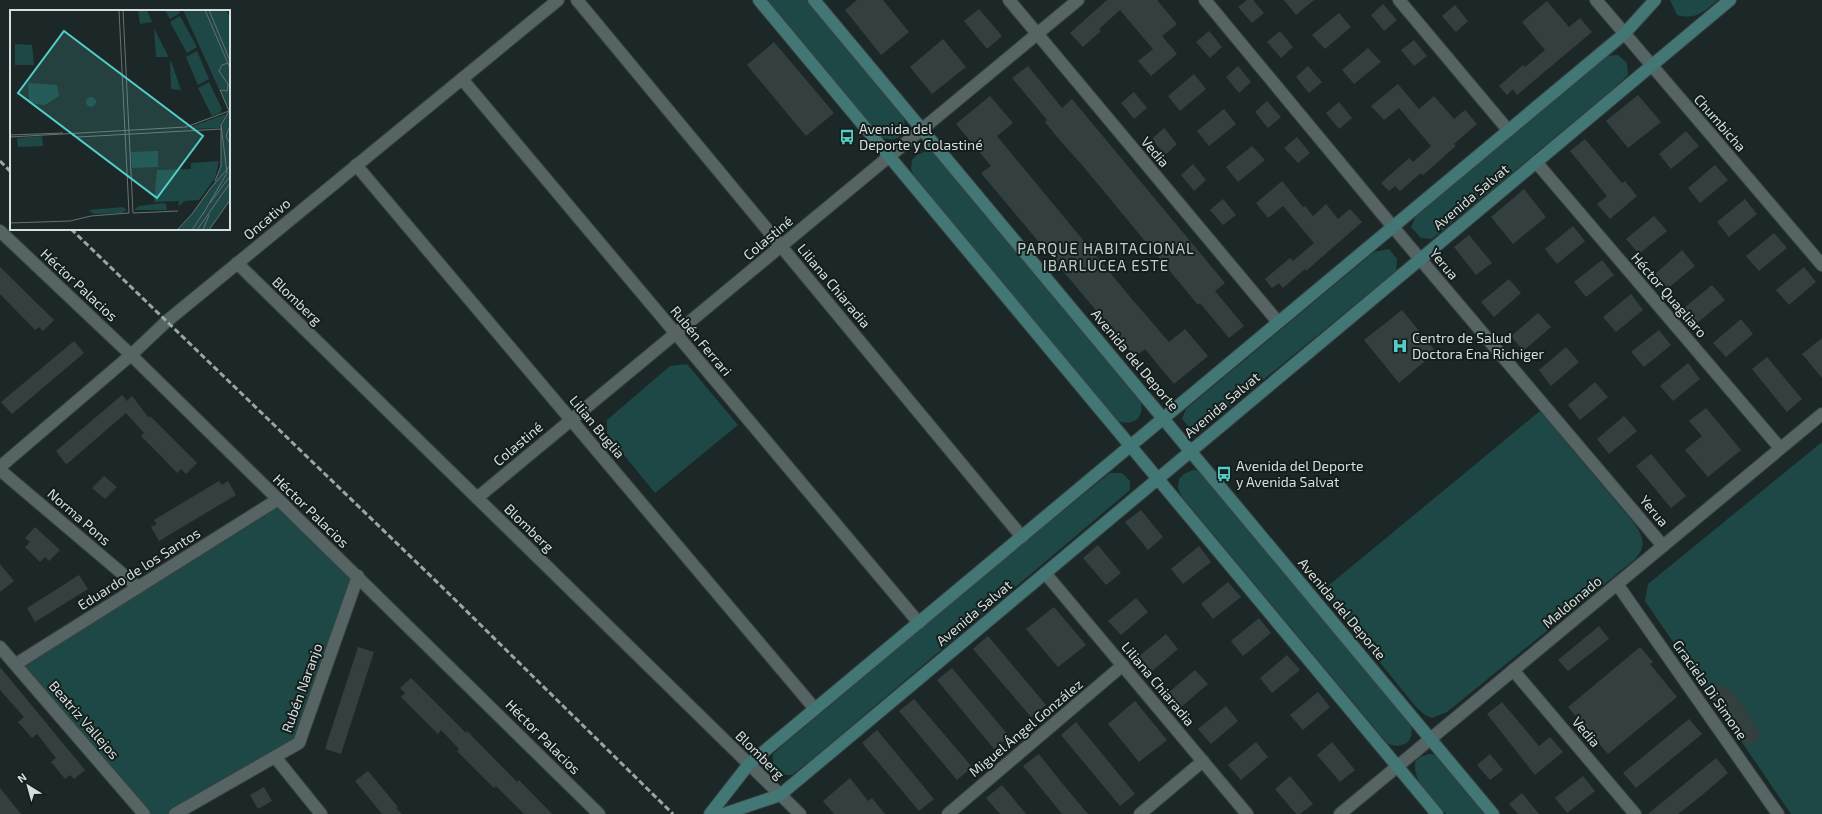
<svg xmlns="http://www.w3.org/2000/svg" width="1822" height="814" viewBox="0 0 1822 814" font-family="'Exo 2',sans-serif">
<rect width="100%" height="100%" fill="#1c2827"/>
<g fill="#1d4846">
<path d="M767,0H808L903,115C909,133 899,144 881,137Z"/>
<path d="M1670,0H1718C1703,12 1697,20 1677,15Z"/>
<polygon points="1618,55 1627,63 1628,75 1612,90 1432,239 1421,238 1411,227 1416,216 1606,56"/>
<path d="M926,151L934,152L1140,398C1146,416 1135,427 1118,421L915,178L911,169L912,160L917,155Z"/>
<polygon points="1389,249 1397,259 1396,271 1203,429 1191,429 1182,419 1186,409 1374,252"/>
<polygon points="687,364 738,425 655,493 607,434 607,420 670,366"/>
<path d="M1540,411L1634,523C1644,538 1647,546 1634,560L1447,712L1432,718L1425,715L1416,707L1322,591Z"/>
<polygon points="1822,442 1822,814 1791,814 1645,601 1648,584"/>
<path d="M1193,470L1201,471L1410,722C1416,739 1406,750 1388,744L1182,497L1178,488L1179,479L1184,474Z"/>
<polygon points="1110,473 1122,473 1130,481 1130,490 817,755 792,775 780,775 773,766 773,754 790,739 1017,548"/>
<polygon points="277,500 358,576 299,743 175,814 144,814 16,664"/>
<path d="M1429,754L1437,755L1487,814H1446C1433,799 1413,783 1415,762L1420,757Z"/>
</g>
<g fill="#34403f">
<polygon points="857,0 883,0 909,32 881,55 845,10"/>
<polygon points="1107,0 1157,0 1177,24 1162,36 1177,54 1151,76 1138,61 1153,49 1120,10 1099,29 1101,31 1083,47 1070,33"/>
<polygon points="1247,0 1253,0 1264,13 1252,23 1238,7"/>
<polygon points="1284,0 1314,0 1296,15"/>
<polygon points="1547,1 1569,27 1580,18 1592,32 1517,95 1513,89 1507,95 1499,86 1523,65 1525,67 1545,50 1522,22"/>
<polygon points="1383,4 1397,20 1384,31 1371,15"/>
<polygon points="1455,5 1468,21 1456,32 1442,16"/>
<polygon points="979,9 1002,36 987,49 964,21"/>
<polygon points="1339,13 1351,27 1325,49 1312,35"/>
<polygon points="1209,31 1222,47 1210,58 1196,42"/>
<polygon points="1280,31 1293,47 1281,58 1267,42"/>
<polygon points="943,39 966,67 932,94 910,67"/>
<polygon points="1414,40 1427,56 1414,66 1401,50"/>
<polygon points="774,42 834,113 806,136 747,65"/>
<polygon points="1368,48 1381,62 1354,84 1342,70"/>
<polygon points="1028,66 1062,108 1072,99 1225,283 1215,291 1244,326 1229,338 1200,303 1198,305 1082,165 1057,137 1045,122 1047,120 1012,78"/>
<polygon points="1238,66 1251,82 1239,93 1226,77"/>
<polygon points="1308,66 1322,82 1309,93 1296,77"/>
<polygon points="1194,74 1206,89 1180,111 1168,96"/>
<polygon points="1398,84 1419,109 1434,96 1454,119 1465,110 1477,124 1454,144 1456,146 1423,175 1421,173 1400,191 1395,186 1389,191 1381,183 1409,158 1413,162 1431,146 1399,108 1384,120 1371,106"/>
<polygon points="1134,92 1147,108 1134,119 1121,103"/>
<polygon points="1638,95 1661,122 1628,148 1606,121"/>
<polygon points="990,96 1013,123 997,136 1131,298 1169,342 1185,329 1208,356 1174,384 1145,349 1135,357 981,173 991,166 956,124"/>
<polygon points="1267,101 1281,117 1268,128 1255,112"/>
<polygon points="1339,102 1352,118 1339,129 1326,113"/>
<polygon points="1224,109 1236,124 1209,146 1197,131"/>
<polygon points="1164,128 1177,144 1165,155 1152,139"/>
<polygon points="1686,131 1699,146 1671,169 1659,154"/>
<polygon points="1297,137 1310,153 1298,163 1284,148"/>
<polygon points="1585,139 1622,183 1625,181 1637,196 1610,219 1597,204 1607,196 1570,151"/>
<polygon points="1252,146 1265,160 1238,182 1226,167"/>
<polygon points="1193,164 1206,180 1194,191 1181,175"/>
<polygon points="1715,165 1728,180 1700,203 1688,188"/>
<polygon points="1282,181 1303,207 1305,206 1313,216 1326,204 1338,219 1350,209 1362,222 1306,271 1305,269 1283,288 1279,283 1272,288 1265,279 1290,258 1293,261 1314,243 1283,206 1268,218 1256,203"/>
<polygon points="1524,189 1546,217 1513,244 1491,217"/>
<polygon points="1223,199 1236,215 1223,225 1210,210"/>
<polygon points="1745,199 1757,214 1729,237 1717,222"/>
<polygon points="1654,216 1667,231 1639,254 1626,239"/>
<polygon points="1573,226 1585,241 1557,264 1545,249"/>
<polygon points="1774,233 1787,248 1759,271 1746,256"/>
<polygon points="1469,235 1492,263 1476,275 1454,247"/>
<polygon points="1682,250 1695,266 1667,289 1655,274"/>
<polygon points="1602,260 1614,275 1586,297 1574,282"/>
<polygon points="0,267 54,320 43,331 39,327 35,330 0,294"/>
<polygon points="1804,267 1816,282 1789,305 1776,290"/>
<polygon points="1509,279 1521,293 1494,317 1481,302"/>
<polygon points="1712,285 1725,300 1697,323 1684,308"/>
<polygon points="1631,294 1643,310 1616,332 1603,317"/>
<polygon points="1402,310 1436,352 1399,383 1364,340"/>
<polygon points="1538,313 1551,327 1523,351 1511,336"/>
<polygon points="1741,319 1753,334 1726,357 1713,343"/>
<polygon points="1659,330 1671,345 1644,367 1631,352"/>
<polygon points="1822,338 1822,378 1802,354"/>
<polygon points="74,341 84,353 12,414 1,402"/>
<polygon points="1566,347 1579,362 1551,386 1539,370"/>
<polygon points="1767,357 1802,399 1787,412 1752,369"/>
<polygon points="1688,363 1700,379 1673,401 1660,386"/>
<polygon points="1595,382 1608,397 1580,420 1568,405"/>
<polygon points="122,395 127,401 132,396 149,418 150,416 197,463 186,474 181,469 177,473 157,452 141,436 144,433 126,413 67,464 65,463 56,451"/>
<polygon points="1706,408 1741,450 1708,477 1685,450 1702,436 1689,421"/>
<polygon points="1624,416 1637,431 1609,454 1597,439"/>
<polygon points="1651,454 1686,496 1671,508 1636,466"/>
<polygon points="104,476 117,487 105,499 92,488"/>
<polygon points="219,481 222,485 228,481 236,495 159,541 151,527 157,524 154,520"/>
<polygon points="1141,510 1163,537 1148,550 1125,522"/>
<polygon points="35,527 60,550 49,561 45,557 40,562 25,547 30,542 25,538"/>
<polygon points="1098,545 1121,573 1106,585 1083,558"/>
<polygon points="1199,546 1211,562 1183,584 1171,569"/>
<polygon points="0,564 14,581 0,592"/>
<polygon points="79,575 88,589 35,622 27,608"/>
<polygon points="1228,582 1241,597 1213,619 1201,604"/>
<polygon points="1136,598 1148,612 1121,635 1108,621"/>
<polygon points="1054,607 1086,645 1058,667 1026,629"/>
<polygon points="1259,618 1271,633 1243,656 1231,641"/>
<polygon points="1599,626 1609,639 1568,671 1558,660"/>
<polygon points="1166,634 1178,649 1151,672 1138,657"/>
<polygon points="988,636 1046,705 1031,717 973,649"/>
<polygon points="358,647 374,652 341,754 325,749"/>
<polygon points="1640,647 1653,662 1650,664 1677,697 1608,754 1568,707"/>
<polygon points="1287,655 1300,670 1272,693 1260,678"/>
<polygon points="0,667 85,770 74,779 70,775 65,779 51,762 56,758 37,734 32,738 18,722 24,717 0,690"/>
<polygon points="952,668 1009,736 994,749 937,680"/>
<polygon points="1195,670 1208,684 1180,708 1168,693"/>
<polygon points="411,678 466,733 467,731 517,782 519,780 552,814 524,814 496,786 494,788 457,751 459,749 441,730 438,734 401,697 405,693 400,688"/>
<polygon points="1720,684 1733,692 1763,737 1747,747 1709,691"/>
<polygon points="1318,692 1330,707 1303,730 1290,715"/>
<polygon points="914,699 972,767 957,780 899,711"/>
<polygon points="1135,701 1167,740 1139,762 1108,724"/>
<polygon points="1502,702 1539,746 1550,737 1563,752 1535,775 1487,714"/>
<polygon points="1226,706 1238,721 1211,744 1198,729"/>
<polygon points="1689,719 1702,734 1636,788 1623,773"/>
<polygon points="1076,722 1135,794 1120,806 1061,735"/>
<polygon points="877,730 934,799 919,811 862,743"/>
<polygon points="1256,742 1268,757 1241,780 1228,765"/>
<polygon points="1332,742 1355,770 1340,782 1317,755"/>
<polygon points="1039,754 1061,782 1088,814 1062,814 1023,766"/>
<polygon points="1490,754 1503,770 1490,780 1477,765"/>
<polygon points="1716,758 1728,773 1701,796 1678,814 1648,814"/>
<polygon points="368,771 398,807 396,808 402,814 382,814 355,781"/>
<polygon points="1290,776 1313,804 1300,814 1296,814 1275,789"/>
<polygon points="1583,776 1595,791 1567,813 1555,798"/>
<polygon points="850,778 868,801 872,798 885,814 834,814 823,801"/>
<polygon points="1002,785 1026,814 1000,814 986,798"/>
<polygon points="264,787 272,801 258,809 250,795"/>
<polygon points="0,788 21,814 0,814"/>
<polygon points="1522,793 1539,814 1518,814 1509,804"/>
</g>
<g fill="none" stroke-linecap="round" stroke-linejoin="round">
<g stroke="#384241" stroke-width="14">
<g id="street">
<polyline points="577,0 1022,537"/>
<polyline points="1009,0 1278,322"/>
<polyline points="1205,0 1393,227 1663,546"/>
<polyline points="1399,0 1508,130"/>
<polyline points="1596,0 1822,265"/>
<polyline points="462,79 919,623"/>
<polyline points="1536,162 1780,448"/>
<polyline points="356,165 815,709"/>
<polyline points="0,231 131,355 599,814"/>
<polyline points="237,263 800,814"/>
<polyline points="0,467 131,355 167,321 558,0"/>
<polyline points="0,470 138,587"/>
<polyline points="477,498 1078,0"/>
<polyline points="1045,573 1247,814"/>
<polyline points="1617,584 1778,814"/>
<polyline points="0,647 144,814"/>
<polyline points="16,664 277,500"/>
<polyline points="1513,670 1635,814"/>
<polyline points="275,757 321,814"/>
<polyline points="175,814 299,743 358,576"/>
<polyline points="948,814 1123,665"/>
<polyline points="1140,814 1203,761"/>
<polyline points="1340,814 1822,414"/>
</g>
</g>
<g stroke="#384241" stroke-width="14">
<g id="secondary">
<polyline points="759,0 1437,814"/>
<polyline points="814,0 1493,814"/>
<polyline points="710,814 749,764 1624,34 1655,0"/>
<polyline points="724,814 780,795 1730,0"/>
</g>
</g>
<use href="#street" stroke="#566463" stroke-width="12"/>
<use href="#secondary" stroke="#427775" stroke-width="12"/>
<g stroke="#9ca5a4" stroke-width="3" stroke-dasharray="6 3" stroke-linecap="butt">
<polyline points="0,161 11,172"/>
<polyline points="71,229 440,585 673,814"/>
</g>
</g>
<defs>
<g id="bus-bare" transform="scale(1.2)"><path d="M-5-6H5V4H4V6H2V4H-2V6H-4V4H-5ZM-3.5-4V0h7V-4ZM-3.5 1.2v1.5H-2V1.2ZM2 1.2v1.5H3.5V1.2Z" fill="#54cdc8" stroke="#131e1d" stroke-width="2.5" paint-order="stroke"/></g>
<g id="hospital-bare" transform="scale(1.2)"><path d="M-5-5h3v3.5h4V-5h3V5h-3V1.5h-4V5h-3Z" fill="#54cdc8" stroke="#131e1d" stroke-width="2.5" paint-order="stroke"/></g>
</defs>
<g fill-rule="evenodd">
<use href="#bus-bare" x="847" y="137"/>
<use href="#hospital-bare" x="1400" y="346"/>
<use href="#bus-bare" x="1224" y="474"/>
</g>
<g text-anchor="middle" stroke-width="4" stroke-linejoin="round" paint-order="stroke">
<g font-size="14" fill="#d7dede" stroke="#131e1d">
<text transform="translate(1720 123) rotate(49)" y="5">Chumbicha</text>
<text transform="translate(1155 152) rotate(50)" y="5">Vedia</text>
<text transform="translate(1471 197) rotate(-40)" y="5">Avenida Salvat</text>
<text transform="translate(267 219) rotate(-40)" y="5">Oncativo</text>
<text transform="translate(768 238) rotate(-40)" y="5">Colastiné</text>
<text transform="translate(1444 264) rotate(50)" y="5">Yerua</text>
<text transform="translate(79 285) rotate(43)" y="5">Héctor Palacios</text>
<text transform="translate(834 286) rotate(50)" y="5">Liliana Chiaradia</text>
<text transform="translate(1669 295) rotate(49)" y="5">Héctor Quagliaro</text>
<text transform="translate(297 301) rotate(44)" y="5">Blomberg</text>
<text transform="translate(701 341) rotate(50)" y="5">Rubén Ferrari</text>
<text transform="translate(1135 360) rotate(50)" y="5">Avenida del Deporte</text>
<text transform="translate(1222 405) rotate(-40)" y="5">Avenida Salvat</text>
<text transform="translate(597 427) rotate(50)" y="5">Lilian Buglia</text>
<text transform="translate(518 444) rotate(-40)" y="5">Colastiné</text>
<text transform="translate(311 511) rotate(44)" y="5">Héctor Palacios</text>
<text transform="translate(1654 511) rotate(50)" y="5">Yerua</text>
<text transform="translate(79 517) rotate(41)" y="5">Norma Pons</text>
<text transform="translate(529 528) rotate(44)" y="5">Blomberg</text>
<text transform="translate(139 569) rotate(-32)" y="5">Eduardo de los Santos</text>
<text transform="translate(1572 602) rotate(-40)" y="5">Maldonado</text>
<text transform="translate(1342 609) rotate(50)" y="5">Avenida del Deporte</text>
<text transform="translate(974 613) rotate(-40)" y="5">Avenida Salvat</text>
<text transform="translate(1158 684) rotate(50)" y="5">Liliana Chiaradia</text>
<text transform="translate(302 688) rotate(-70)" y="5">Rubén Naranjo</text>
<text transform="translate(1710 690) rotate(55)" y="5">Graciela Di Simone</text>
<text transform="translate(84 720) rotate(49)" y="5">Beatriz Vallejos</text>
<text transform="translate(1026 728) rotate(-40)" y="5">Miguel Ángel González</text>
<text transform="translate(1586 732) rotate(50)" y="5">Vedia</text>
<text transform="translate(543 737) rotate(45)" y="5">Héctor Palacios</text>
<text transform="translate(760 755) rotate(45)" y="5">Blomberg</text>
</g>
<g font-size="14" fill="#d7dede" stroke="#131e1d" text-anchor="start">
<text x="859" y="134">Avenida del<tspan x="859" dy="16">Deporte y Colastiné</tspan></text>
<text x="1412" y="343">Centro de Salud<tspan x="1412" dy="16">Doctora Ena Richiger</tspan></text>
<text x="1236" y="471">Avenida del Deporte<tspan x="1236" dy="16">y Avenida Salvat</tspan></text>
</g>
<g font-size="15" letter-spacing="1" fill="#becdcc" stroke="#131e1d">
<text x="1106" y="254">PARQUE HABITACIONAL<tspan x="1106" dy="17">IBARLUCEA ESTE</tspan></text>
</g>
</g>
<g transform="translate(10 10)">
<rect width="220" height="220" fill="#1c2827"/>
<path d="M128,0H137L142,12L130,14ZM155,0H169L170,3L160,9ZM173,0H216L220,8V190L199,220H167L182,204L207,168L211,156V115L219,101ZM170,6L187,37L177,43L160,12ZM144,18L158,46L157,47H146ZM5,34L22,35L24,55H5ZM187,41L199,69L188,75L176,47ZM160,51H161L171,80L161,79ZM199,72L212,99L210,103L202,106L188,78ZM18,73L47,75L49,86L35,95L19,93ZM76 92a5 5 0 1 1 10 0a5 5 0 1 1-10 0ZM216,104L209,118L181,119L183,116ZM32,126L33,136L8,137L7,128ZM148,141V157L122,158L121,142ZM209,151L205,168L189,190L174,191L171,195H168L169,191L144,192L147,160L181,159V153ZM153,193L156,194L157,200H124L129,196ZM113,197L117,200L112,203L84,204L79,200Z" fill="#1d4846"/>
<path fill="none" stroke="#677170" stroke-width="1" d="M109,0L119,203M113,0L123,203M195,0L220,58M199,0L220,51M218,53L212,55L209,61L220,77M210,80L217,81L218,75M220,116L216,126L220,134M0,125L53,123M62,125L68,127L211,119M0,127L176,117L219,101M205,171L211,156V115L219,101L210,80M199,180L220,156M200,193L220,166M123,203L168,201M193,204L217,163L211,115M0,213L60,211L81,206L119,203M167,220L182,204L200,179M182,220L194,202M187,220L220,173M193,220L199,205M199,220L220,190"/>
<path fill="#54cdc8" fill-opacity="0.15" stroke="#54cdc8" stroke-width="2" d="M54,21L193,126L147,188L8,83Z"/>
<rect width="220" height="220" fill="none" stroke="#d7dede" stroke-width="2"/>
</g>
<g transform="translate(28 786) rotate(323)" stroke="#131e1d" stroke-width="3" paint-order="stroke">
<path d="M0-3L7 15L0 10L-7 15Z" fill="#d7dede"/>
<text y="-6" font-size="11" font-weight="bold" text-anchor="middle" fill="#d7dede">N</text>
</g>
</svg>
